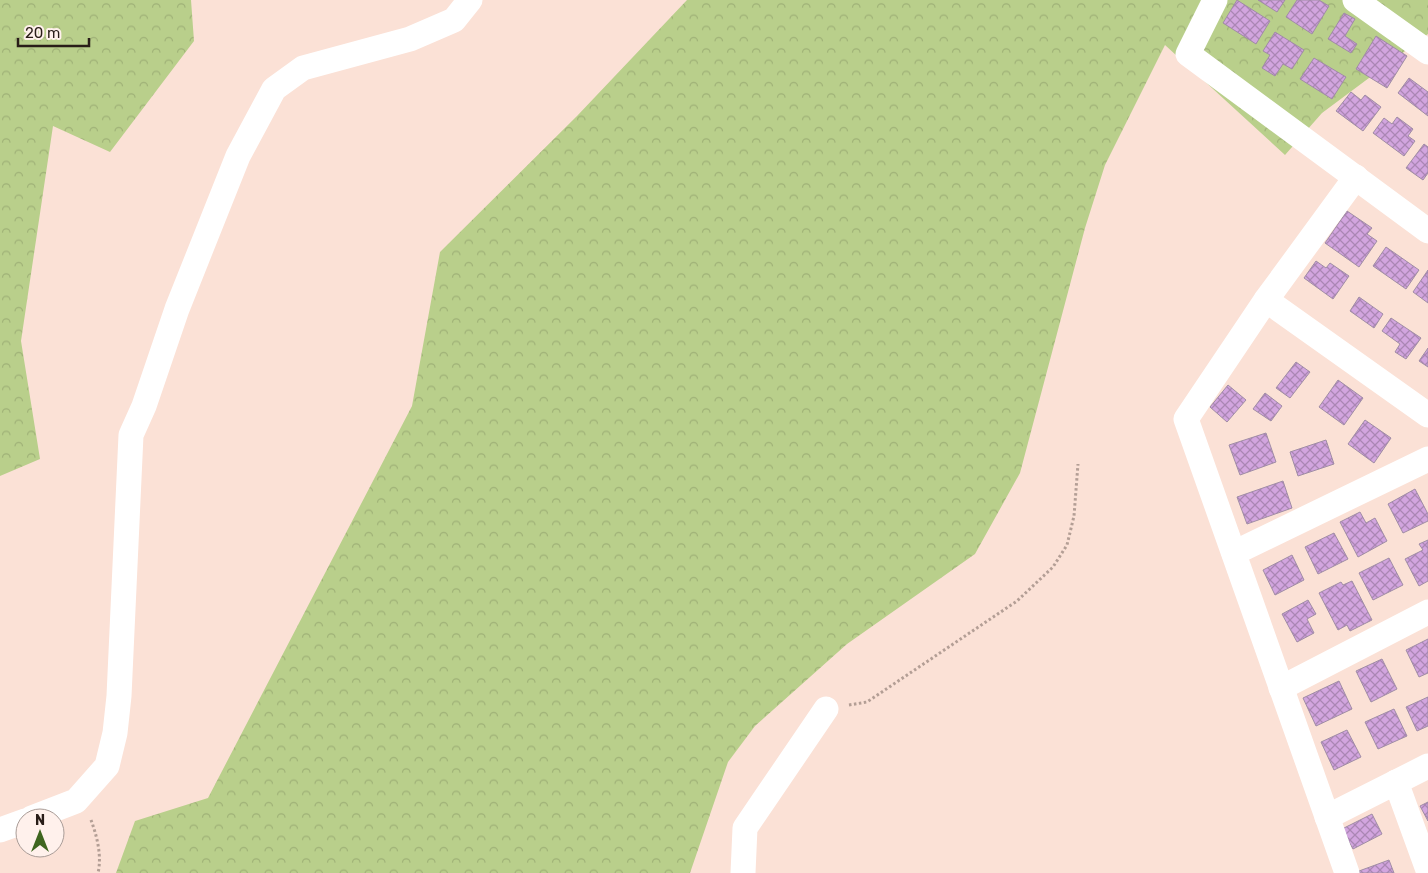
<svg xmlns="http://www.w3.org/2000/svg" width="1428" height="873" viewBox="0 0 1428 873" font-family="Rubik,sans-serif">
<defs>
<pattern id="forest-crowns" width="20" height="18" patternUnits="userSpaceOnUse" patternTransform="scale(1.25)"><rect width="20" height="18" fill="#b9cf8b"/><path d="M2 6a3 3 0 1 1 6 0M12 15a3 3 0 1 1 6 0" fill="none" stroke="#9fb177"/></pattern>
<pattern id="building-cross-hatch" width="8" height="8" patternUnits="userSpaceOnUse" patternTransform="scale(1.25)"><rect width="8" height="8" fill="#d2a5df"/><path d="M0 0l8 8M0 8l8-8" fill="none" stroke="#aa86b4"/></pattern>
</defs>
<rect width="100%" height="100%" fill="#fbe1d6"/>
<g fill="url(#forest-crowns)">
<polygon points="0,0 191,0 194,41 110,152 53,126 21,341 40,459 0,476"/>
<polygon points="687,0 1428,0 1428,34 1322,113 1285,155 1165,45 1105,165 1085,228 1020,473 975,554 847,644 755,726 728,762 690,873 116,873 135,821 208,798 412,406 440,252 577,116"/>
</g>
<g fill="url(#building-cross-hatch)" stroke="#a08da5">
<polygon points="1237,0 1270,21 1256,44 1223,23"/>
<polygon points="1258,0 1285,0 1277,12"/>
<polygon points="1297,0 1319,0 1329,6 1312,34 1286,17"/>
<polygon points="1344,13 1355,19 1345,36 1357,44 1351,53 1328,39"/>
<polygon points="1275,32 1304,50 1292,69 1283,64 1275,76 1262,68 1270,55 1263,51"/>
<polygon points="1376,36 1407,56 1387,88 1356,69"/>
<polygon points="1314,58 1346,77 1332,99 1300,79"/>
<polygon points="1409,78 1428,92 1428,116 1398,93"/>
<polygon points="1351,92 1361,100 1365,95 1381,107 1363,131 1336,111"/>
<polygon points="1397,117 1413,129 1408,136 1415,141 1404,156 1373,133 1384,118 1392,124"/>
<polygon points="1424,144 1428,147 1428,173 1423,180 1406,168"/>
<polygon points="1347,211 1372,228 1367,234 1377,241 1359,267 1325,243"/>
<polygon points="1386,247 1419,270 1406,289 1373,266"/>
<polygon points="1316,261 1326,268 1330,263 1349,276 1333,299 1304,278"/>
<polygon points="1428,270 1428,303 1413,292"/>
<polygon points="1359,297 1383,314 1374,328 1350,311"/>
<polygon points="1391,318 1421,338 1406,359 1395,352 1400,344 1382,331"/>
<polygon points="1428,348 1428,367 1419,361"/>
<polygon points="1296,362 1310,372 1290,398 1276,388"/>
<polygon points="1338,380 1363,398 1344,425 1319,407"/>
<polygon points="1228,385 1246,400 1227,422 1210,407"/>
<polygon points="1265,393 1282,406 1271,421 1253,409"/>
<polygon points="1365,420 1391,438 1374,463 1348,444"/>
<polygon points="1266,433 1276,462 1240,475 1229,445"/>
<polygon points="1326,440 1334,464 1298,476 1290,452"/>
<polygon points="1283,481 1292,508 1247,524 1237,497"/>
<polygon points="1415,489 1428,514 1428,521 1403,533 1388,504"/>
<polygon points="1360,512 1366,523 1375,518 1387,541 1358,557 1340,522"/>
<polygon points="1334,533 1348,559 1318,574 1305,547"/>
<polygon points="1428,540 1428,581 1419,586 1405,559 1423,550 1419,544"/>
<polygon points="1292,555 1304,580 1275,595 1263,570"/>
<polygon points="1389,558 1403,585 1373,600 1359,573"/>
<polygon points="1352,581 1372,620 1350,631 1347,625 1338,630 1319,593 1341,582 1343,585"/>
<polygon points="1308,600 1316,614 1307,619 1314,633 1297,642 1282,614"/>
<polygon points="1428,639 1428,673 1419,677 1406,650"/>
<polygon points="1382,659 1397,689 1371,702 1356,671"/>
<polygon points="1339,681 1352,709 1316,726 1303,698"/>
<polygon points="1428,697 1428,726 1417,731 1406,707"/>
<polygon points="1394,709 1407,736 1378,749 1365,722"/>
<polygon points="1347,730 1361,757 1334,770 1321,742"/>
<polygon points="1428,802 1428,821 1420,806"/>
<polygon points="1372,814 1382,834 1353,849 1342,829"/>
<polygon points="1389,860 1394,873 1360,873 1359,871"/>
</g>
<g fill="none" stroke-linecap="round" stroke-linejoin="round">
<g stroke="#b39e95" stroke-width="3" stroke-dasharray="2.5 2.5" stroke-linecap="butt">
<polyline points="849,705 867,702 1017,601 1053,567 1067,545 1074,516 1078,464"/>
<path d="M91,820C97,836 102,856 98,873"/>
</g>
<g stroke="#fff" stroke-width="25">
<polyline points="1215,0 1188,54 1428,231"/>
<polyline points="1355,0 1428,52"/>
<polyline points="1266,300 1428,415"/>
<polyline points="1234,553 1428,459"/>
<polyline points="1281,688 1428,612"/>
<polyline points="1396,782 1428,870"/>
<polyline points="1327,817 1428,766"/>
<polyline points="32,818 76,801 107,766 115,733 119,696 131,435 144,406 177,309 238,156 274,89 303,68 410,39 454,20 470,0"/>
<polyline points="0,830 25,821"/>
<polyline points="743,873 745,828 826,709"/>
<polyline points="1347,873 1186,419 1266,300 1356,177"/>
</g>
</g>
<g transform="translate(40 833)"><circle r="24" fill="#fff1ec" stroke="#a99c97"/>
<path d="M0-4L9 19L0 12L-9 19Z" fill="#3f651f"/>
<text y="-8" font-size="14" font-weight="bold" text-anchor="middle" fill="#291d18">N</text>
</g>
<path d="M18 38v8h71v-8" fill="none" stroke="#291d18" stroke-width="2.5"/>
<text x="25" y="38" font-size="15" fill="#291d18" stroke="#fff1ec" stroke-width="4" paint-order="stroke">20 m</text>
</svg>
